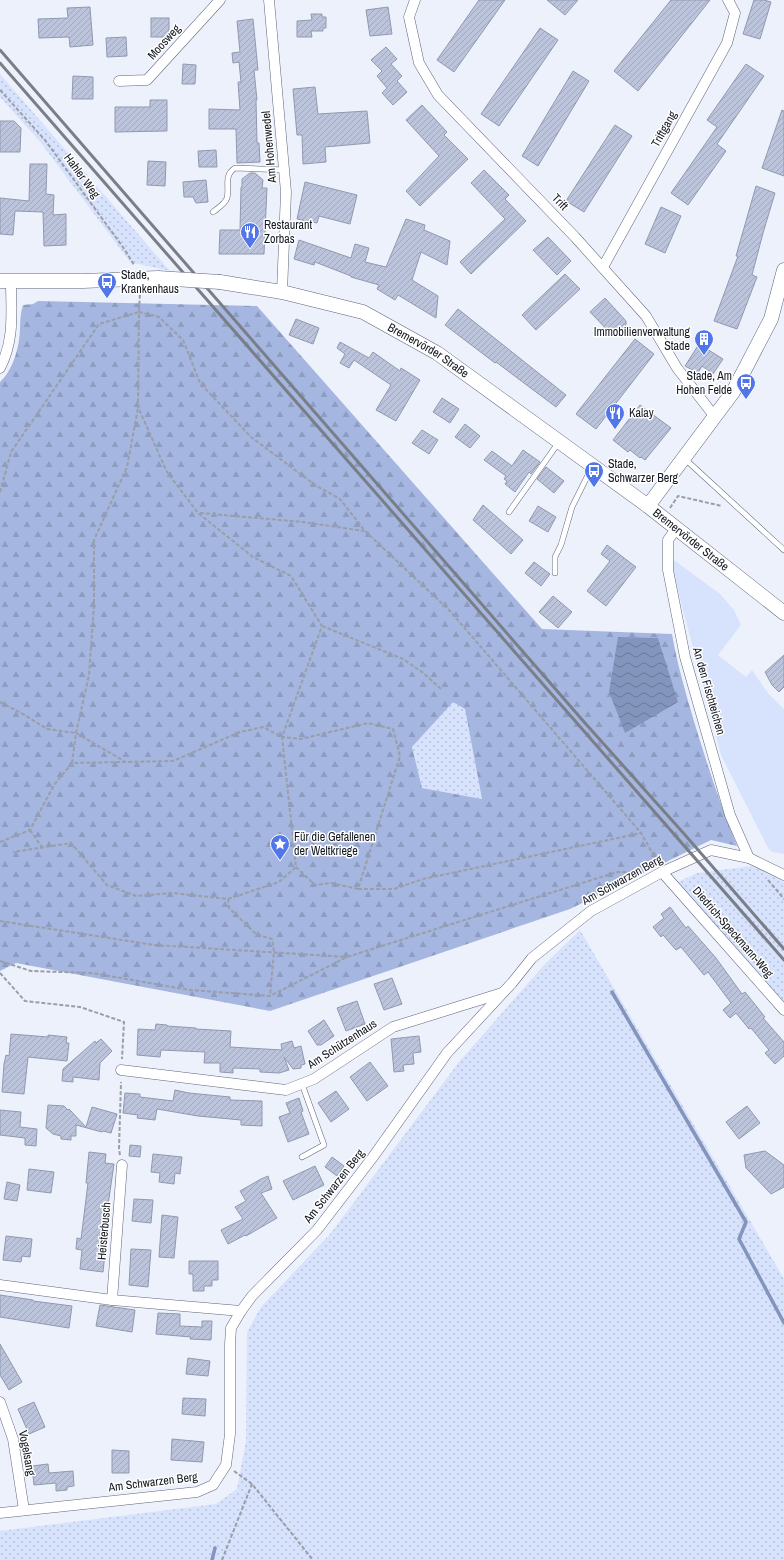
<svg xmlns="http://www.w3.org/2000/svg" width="784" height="1560" viewBox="0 0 784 1560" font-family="'Archivo Narrow',sans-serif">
<defs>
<pattern id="grass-dots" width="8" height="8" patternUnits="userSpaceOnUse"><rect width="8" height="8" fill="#d7e2fc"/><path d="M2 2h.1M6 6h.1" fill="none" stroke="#b8c1d8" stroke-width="1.8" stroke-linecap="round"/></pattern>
<pattern id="forest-firs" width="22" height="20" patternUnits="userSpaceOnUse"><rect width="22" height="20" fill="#a5b6e1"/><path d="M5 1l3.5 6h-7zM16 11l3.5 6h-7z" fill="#8d9cc1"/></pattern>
<pattern id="water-waves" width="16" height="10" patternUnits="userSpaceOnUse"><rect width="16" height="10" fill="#8394bd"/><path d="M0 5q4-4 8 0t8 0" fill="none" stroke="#6a7899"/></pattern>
<pattern id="building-hatch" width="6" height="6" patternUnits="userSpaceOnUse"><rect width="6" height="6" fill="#bbc4db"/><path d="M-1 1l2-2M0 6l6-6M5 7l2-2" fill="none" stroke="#a0a8bc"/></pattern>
</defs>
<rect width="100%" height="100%" fill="#edf1fb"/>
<g fill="url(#grass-dots)">
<polygon points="0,74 170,271 130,262 41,143 0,97"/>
<polygon points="453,701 465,709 482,799 422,788 412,747"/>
<polygon points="752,866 784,882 784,1007 676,883 697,873"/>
<polygon points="580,930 784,1279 784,1560 0,1560 0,1531 216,1504 237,1489 246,1441 247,1332 261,1307 331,1233 459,1062 544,965"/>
</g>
<path fill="url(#forest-firs)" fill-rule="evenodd" d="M38,301L257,306L542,629L672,634C677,663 685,690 693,718C706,761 720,804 737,846L711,840L570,909L270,1011L16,963L0,971V382C11,372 17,354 19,340C21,328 19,317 23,305L33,304ZM453,702L465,709L482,799L422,788L412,747Z"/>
<polygon fill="#d7e2fc" points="674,560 720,594 734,610 741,625 718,655 746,677 752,670 767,692 784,709 784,854 772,852 768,848 721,755 671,564"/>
<polygon fill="url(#water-waves)" points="618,637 658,638 678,702 625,733 609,692"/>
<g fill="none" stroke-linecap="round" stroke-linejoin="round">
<g stroke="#8394bd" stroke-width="3.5">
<polyline points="612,992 746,1222 739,1239 784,1323"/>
<polyline points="212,1560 215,1548"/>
</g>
</g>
<g fill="url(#building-hatch)" stroke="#9099af">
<polygon points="479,0 505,0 454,72 437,60"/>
<polygon points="547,0 578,0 565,15"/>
<polygon points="671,0 710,0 638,91 614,71"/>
<polygon points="754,0 764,0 771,2 760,39 743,34"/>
<polygon points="90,7 93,45 70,47 69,37 39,38 38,19 68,18 67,8"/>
<polygon points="388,7 392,34 370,36 366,10"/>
<polygon points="311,14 322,14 322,17 326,17 326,28 323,28 323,31 311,31 312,37 297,37 297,21 312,20"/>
<rect x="151" y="18" width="18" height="19"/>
<polygon points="253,19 258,70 254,70 257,100 256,100 257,143 259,143 260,162 237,163 236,129 209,129 209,109 240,110 238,82 241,82 239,62 233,63 232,53 240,52 237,21"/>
<polygon points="540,28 558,40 499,126 481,114"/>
<polygon points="126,37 127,56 107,57 106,38"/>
<polygon points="386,47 397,59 391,64 402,76 397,81 407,92 393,105 382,93 387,88 377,76 382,71 371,60"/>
<polygon points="183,64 196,65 195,84 182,84"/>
<polygon points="746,64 764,76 717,144 726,151 688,205 671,193 717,127 707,120"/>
<polygon points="573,71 589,81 538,166 522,156"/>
<polygon points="73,76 93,77 93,99 72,99"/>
<polygon points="315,87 318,114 367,111 370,143 325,147 326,162 303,164 302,135 297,135 293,89"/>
<polygon points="150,100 167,100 167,131 115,132 115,107 150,107"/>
<polygon points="422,105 447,132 444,135 468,159 420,206 406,191 439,156 406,120"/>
<polygon points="782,110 784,111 784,176 762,168"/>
<polygon points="0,121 14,121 21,128 20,152 0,152"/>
<polygon points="615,125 632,136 584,212 566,201"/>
<polygon points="216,150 217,167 199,167 198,151"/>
<polygon points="148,161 166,162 165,186 147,185"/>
<polygon points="30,164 47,164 46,194 54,195 53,215 66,214 66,245 44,246 43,212 15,211 13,235 0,234 0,198 29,201"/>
<polygon points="484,170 509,195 505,199 526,221 471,274 460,262 505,219 471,183"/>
<polygon points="250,173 255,173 263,180 262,188 267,188 264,254 219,254 220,230 240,230 241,187 242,187 242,179"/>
<polygon points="206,180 208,202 196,203 193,197 184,197 183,182"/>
<polygon points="305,182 357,195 350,224 319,216 317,223 297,219"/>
<polygon points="756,186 775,193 763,233 752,275 757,277 737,329 714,321 738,256 736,256"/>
<polygon points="661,207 681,216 665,253 645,244"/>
<polygon points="406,219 425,225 424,230 450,241 447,265 421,252 412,280 438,296 436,318 398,295 395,300 377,289 379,285 351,277 351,276 315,262 314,265 294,259 299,240 351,258 355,244 369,248 365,262 386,267"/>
<polygon points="548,237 571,261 557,275 533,250"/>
<polygon points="565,274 580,289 536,330 522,315"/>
<polygon points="605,298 626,321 626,325 614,337 590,312"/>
<polygon points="458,309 566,395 556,407 496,362 495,363 445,325"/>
<polygon points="296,319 319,328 313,344 289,335"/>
<polygon points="635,339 654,354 596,429 576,414"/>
<polygon points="340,342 369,358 373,352 400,371 401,368 420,380 396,421 376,410 391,385 354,360 349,368 340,363 345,354 337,348"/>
<polygon points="699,344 723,359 713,374 702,366 698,373 685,366"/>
<polygon points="442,398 459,409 450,423 433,412"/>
<polygon points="640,405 671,428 645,460 641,457 640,458 630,450 628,452 613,440"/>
<polygon points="465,424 480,436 470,448 455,437"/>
<polygon points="422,430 438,440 429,454 412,443"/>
<polygon points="523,450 540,462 531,474 529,472 515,492 505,484 507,481 504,479 506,476 484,460 492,451 512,466"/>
<polygon points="546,467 564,481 554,493 537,479"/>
<polygon points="483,505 523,540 511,554 473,520"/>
<polygon points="538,506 556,517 548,532 529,521"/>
<polygon points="607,545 636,567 606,606 587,591 610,561 601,554"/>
<polygon points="534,562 550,574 541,586 525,573"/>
<polygon points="553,596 572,612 558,628 539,612"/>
<polygon points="784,655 784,687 779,692 772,685 765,672"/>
<polygon points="670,907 686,928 688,926 716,958 742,994 745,992 765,1017 763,1018 784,1042 784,1056 775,1064 765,1053 769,1050 751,1028 749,1029 736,1013 730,1018 723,1010 731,1003 708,972 704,975 681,947 676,950 663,935 661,937 653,927 664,918 661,914"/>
<polygon points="392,978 402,1004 384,1010 374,984"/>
<polygon points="357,1001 365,1024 346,1031 337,1008"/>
<polygon points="324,1020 334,1036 321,1045 317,1045 308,1031"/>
<polygon points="156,1024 167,1025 167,1026 196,1028 196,1029 231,1031 230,1047 282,1050 281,1044 292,1041 294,1048 301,1046 305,1064 301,1065 301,1068 293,1069 284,1057 289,1070 279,1073 260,1072 260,1069 233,1068 233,1073 220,1072 220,1063 204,1063 205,1052 161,1050 160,1057 137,1055 138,1029 155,1030"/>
<polygon points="11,1034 48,1037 48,1035 67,1037 66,1043 69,1043 67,1061 28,1057 24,1094 2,1092 4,1064 6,1055 9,1056"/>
<polygon points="419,1036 421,1052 413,1053 414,1064 403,1065 404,1071 394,1072 391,1039"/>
<polygon points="101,1039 112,1051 100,1063 99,1080 73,1077 73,1082 62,1081 63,1069 95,1041 96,1043"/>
<polygon points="370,1062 388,1086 367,1101 350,1077"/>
<polygon points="175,1090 189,1093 230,1097 230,1100 262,1101 262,1126 241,1125 241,1120 198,1116 157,1109 155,1120 137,1118 138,1115 123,1113 125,1093 140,1094 140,1097 173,1101"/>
<polygon points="336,1091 349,1109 331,1122 318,1103"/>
<polygon points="299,1098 303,1111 301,1112 309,1134 288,1142 279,1117 290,1113 286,1103"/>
<polygon points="48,1105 64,1106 68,1110 69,1109 86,1127 92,1107 117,1114 111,1133 103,1131 102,1132 76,1125 76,1136 71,1136 71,1140 61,1139 61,1136 53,1134 46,1128"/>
<polygon points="747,1106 760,1123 739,1139 726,1122"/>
<polygon points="0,1110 21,1112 20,1127 37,1129 36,1146 25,1145 25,1138 0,1135"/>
<polygon points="130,1145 141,1146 140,1157 129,1156"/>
<polygon points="765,1151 784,1165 784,1187 771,1194 746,1168 744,1155"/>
<polygon points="89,1152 106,1154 105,1163 114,1164 101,1253 105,1253 103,1272 80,1269 82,1250 76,1249 77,1238 81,1239 88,1183 86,1183"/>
<polygon points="153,1154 182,1157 180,1174 175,1173 174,1184 159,1182 160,1173 151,1172"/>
<polygon points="332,1157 344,1166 337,1176 325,1167"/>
<polygon points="315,1166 324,1185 293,1200 283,1181"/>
<polygon points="29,1169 54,1172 51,1193 27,1190"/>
<polygon points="268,1176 272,1189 261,1193 277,1218 246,1236 245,1235 228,1244 221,1230 243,1219 235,1207 246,1201 240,1191 261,1179"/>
<polygon points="7,1182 20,1185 17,1201 4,1199"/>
<polygon points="134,1199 153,1200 151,1223 132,1221"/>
<polygon points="162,1215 178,1217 174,1258 159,1257"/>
<polygon points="6,1236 32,1239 30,1257 22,1256 21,1262 3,1260"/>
<polygon points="131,1249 151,1250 148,1287 129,1285"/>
<polygon points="189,1261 218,1261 218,1280 212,1280 212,1286 204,1286 204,1291 193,1291 193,1274 189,1274"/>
<polygon points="0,1295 33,1300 33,1301 72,1306 69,1328 0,1317"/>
<polygon points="100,1305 135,1310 132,1332 96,1326"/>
<polygon points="158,1313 180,1314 180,1326 202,1327 202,1321 212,1321 211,1340 190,1339 191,1337 156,1334"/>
<polygon points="0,1344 22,1382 9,1390 0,1375"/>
<polygon points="188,1358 210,1361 208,1376 186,1374"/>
<polygon points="183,1398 206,1399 205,1416 182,1414"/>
<polygon points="34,1402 45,1427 29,1434 18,1409"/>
<polygon points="172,1439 204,1442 202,1462 171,1460"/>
<polygon points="112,1450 129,1451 129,1473 112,1473"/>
<polygon points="48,1464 49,1473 73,1471 74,1486 67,1487 67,1490 56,1491 56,1483 34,1485 32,1466"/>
</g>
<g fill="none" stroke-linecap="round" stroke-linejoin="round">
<g stroke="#5e667b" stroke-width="6">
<g id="lane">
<path d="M213,212C218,208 225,204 227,198C230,187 223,176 235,168L284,170"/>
<polyline points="685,459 784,550"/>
<polyline points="509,512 559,442"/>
<polyline points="555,573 555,557 561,545 572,507 592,467"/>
<polyline points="302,1084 324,1145 302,1157"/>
</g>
</g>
<g stroke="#5e667b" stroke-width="11">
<g id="street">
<polyline points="269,0 286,192 282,292"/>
<polyline points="415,0 409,17 419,63 438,95 575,237 646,316 677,368 715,417"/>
<polyline points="119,81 147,80 220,0"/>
<polyline points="603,267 727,43 735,13 728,0"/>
<path d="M0,368C15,339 11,312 11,281"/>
<polyline points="676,529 668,540 668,570 685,657 730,815 749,858"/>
<polyline points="662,872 784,1010"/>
<polyline points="121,1070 286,1090 314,1079 393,1027 502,993"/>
<polyline points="0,1285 112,1300 241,1311"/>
<polyline points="112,1300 122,1165"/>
<polyline points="0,1402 13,1439 24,1510"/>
<polyline points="0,1513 197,1492 213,1485 226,1465 230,1434 230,1344 231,1328 241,1311 252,1296 317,1230 373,1157 447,1053 512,983 532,958 591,911 662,872 711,850 749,858 784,875"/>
</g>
</g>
<g stroke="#5e667b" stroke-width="15">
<g id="secondary">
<polyline points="0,281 83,281 158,278"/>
<path id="s1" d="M220,282L282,292L363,312L437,353L648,506L784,613"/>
<polyline points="648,506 733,392 771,319 784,270"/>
</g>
</g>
<g stroke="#9a9ea7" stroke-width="2" stroke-dasharray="4 2" stroke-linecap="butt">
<polyline points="0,90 45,140 125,250 134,265"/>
<polyline points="0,492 11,452 99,324 139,312 140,292"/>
<polyline points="670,508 678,496 722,506"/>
<polyline points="200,513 303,522 364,531"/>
<polyline points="322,626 403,659 422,672 441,689"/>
<polyline points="0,702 23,714 47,729 76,733 124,761"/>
<polyline points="72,763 76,733 89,675 94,605 94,540 127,467 138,408"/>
<polyline points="30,830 43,849"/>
<polyline points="0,842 30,830 54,785 72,763 173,761 240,732 263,727 282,737 296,867 279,882 228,899 173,893 136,896 107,885 71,843 13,852"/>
<polyline points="296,867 315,885 331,883 358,889 400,756 393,729 368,723 301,739 282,737 322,626 291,576 253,557 198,513 167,472 138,407 139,312 159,317 183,340 200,383 251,437 315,485 340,499 365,531 450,611 641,833 658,863"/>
<polyline points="768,880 784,899"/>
<polyline points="358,889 394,889 423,879 641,833"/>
<polyline points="228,899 229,908 256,934 272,939 274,952 270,996"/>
<polyline points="0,921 154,945 347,957"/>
<polyline points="0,961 31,971 92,973 190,990 270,996 347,957 617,872 638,872"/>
<polyline points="0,973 25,1001 80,1007 124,1022 122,1059"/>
<polyline points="120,1155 119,1149 121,1082"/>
<polyline points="234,1471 252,1484 313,1560"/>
<polyline points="222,1560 252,1484"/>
</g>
<use href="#lane" stroke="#fff" stroke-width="5"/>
<use href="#street" stroke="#fff" stroke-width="10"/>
<use href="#secondary" stroke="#fff" stroke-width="14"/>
<g stroke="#7a7e87" stroke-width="3">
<polyline points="0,50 585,723 686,836 784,949"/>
<polyline points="0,63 784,960"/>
</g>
<g stroke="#5e667b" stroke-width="15" stroke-linecap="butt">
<polyline id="secondary-bridge" points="158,278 220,282"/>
</g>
<use href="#secondary-bridge" stroke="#fff" stroke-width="14"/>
</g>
<defs>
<g id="restaurant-pin" transform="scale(1)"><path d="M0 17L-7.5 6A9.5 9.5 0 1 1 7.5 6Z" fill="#5176ea" stroke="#fff"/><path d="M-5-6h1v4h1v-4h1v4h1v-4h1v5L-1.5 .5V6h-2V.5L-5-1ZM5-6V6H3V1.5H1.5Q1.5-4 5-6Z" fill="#fff"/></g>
<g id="bus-pin" transform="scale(1)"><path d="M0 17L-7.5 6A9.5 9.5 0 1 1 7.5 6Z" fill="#5176ea" stroke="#fff"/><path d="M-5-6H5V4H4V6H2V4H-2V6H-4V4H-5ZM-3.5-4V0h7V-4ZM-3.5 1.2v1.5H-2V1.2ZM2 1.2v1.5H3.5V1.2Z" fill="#fff"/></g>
<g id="building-pin" transform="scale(1)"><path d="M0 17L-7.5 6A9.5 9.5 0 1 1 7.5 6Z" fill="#5176ea" stroke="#fff"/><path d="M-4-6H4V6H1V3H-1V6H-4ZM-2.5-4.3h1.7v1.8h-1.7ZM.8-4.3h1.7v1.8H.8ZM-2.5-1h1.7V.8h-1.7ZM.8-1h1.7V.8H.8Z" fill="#fff"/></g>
<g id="sight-pin" transform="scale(1)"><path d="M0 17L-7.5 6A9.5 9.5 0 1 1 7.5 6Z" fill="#5176ea" stroke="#fff"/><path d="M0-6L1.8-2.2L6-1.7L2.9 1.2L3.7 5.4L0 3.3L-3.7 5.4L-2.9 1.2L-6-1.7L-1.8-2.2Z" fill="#fff"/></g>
</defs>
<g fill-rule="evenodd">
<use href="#restaurant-pin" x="250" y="232"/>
<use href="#bus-pin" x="107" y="282"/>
<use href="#building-pin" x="704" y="339"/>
<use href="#bus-pin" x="746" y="383"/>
<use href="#restaurant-pin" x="615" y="413"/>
<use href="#bus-pin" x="594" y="471"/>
<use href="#sight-pin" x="280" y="844"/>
</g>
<g text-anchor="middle" stroke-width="3" stroke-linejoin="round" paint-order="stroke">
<g font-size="12" fill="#13171f" stroke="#fff">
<text transform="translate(164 42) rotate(-48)" y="4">Moosweg</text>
<text transform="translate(664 129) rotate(-61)" y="4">Triftgang</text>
<text transform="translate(269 147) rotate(-95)" y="4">Am Hohenwedel</text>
<text transform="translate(82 176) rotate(54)" y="4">Hahler Weg</text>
<text transform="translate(560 202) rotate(46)" y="4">Trift</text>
<text dy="4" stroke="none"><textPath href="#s1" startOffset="222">Bremervörder Straße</textPath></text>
<text dy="4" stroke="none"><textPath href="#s1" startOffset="546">Bremervörder Straße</textPath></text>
<text transform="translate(709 691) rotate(74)" y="4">An den Fischteichen</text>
<text transform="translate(622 880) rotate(-29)" y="4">Am Schwarzen Berg</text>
<text transform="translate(733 932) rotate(49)" y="4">Diedrich-Speckmann-Weg</text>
<text transform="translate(342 1044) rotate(-33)" y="4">Am Schützenhaus</text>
<text transform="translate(334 1186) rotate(-52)" y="4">Am Schwarzen Berg</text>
<text transform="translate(104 1231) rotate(-85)" y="4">Heisterbusch</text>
<text transform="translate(27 1453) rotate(79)" y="4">Vogelsang</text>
<text transform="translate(153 1482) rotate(-7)" y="4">Am Schwarzen Berg</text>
</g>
<g font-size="12" fill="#13171f" stroke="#fff" text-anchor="start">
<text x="264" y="229">Restaurant<tspan x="264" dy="14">Zorbas</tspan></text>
<text x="121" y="279">Stade,<tspan x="121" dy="14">Krankenhaus</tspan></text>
<text x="690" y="336" text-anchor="end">Immobilienverwaltung<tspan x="690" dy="14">Stade</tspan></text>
<text x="732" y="380" text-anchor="end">Stade, Am<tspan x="732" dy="14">Hohen Felde</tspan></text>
<text x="629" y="417">Kalay</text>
<text x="608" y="468">Stade,<tspan x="608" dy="14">Schwarzer Berg</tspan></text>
<text x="294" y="841">Für die Gefallenen<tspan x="294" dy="14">der Weltkriege</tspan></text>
</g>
</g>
</svg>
